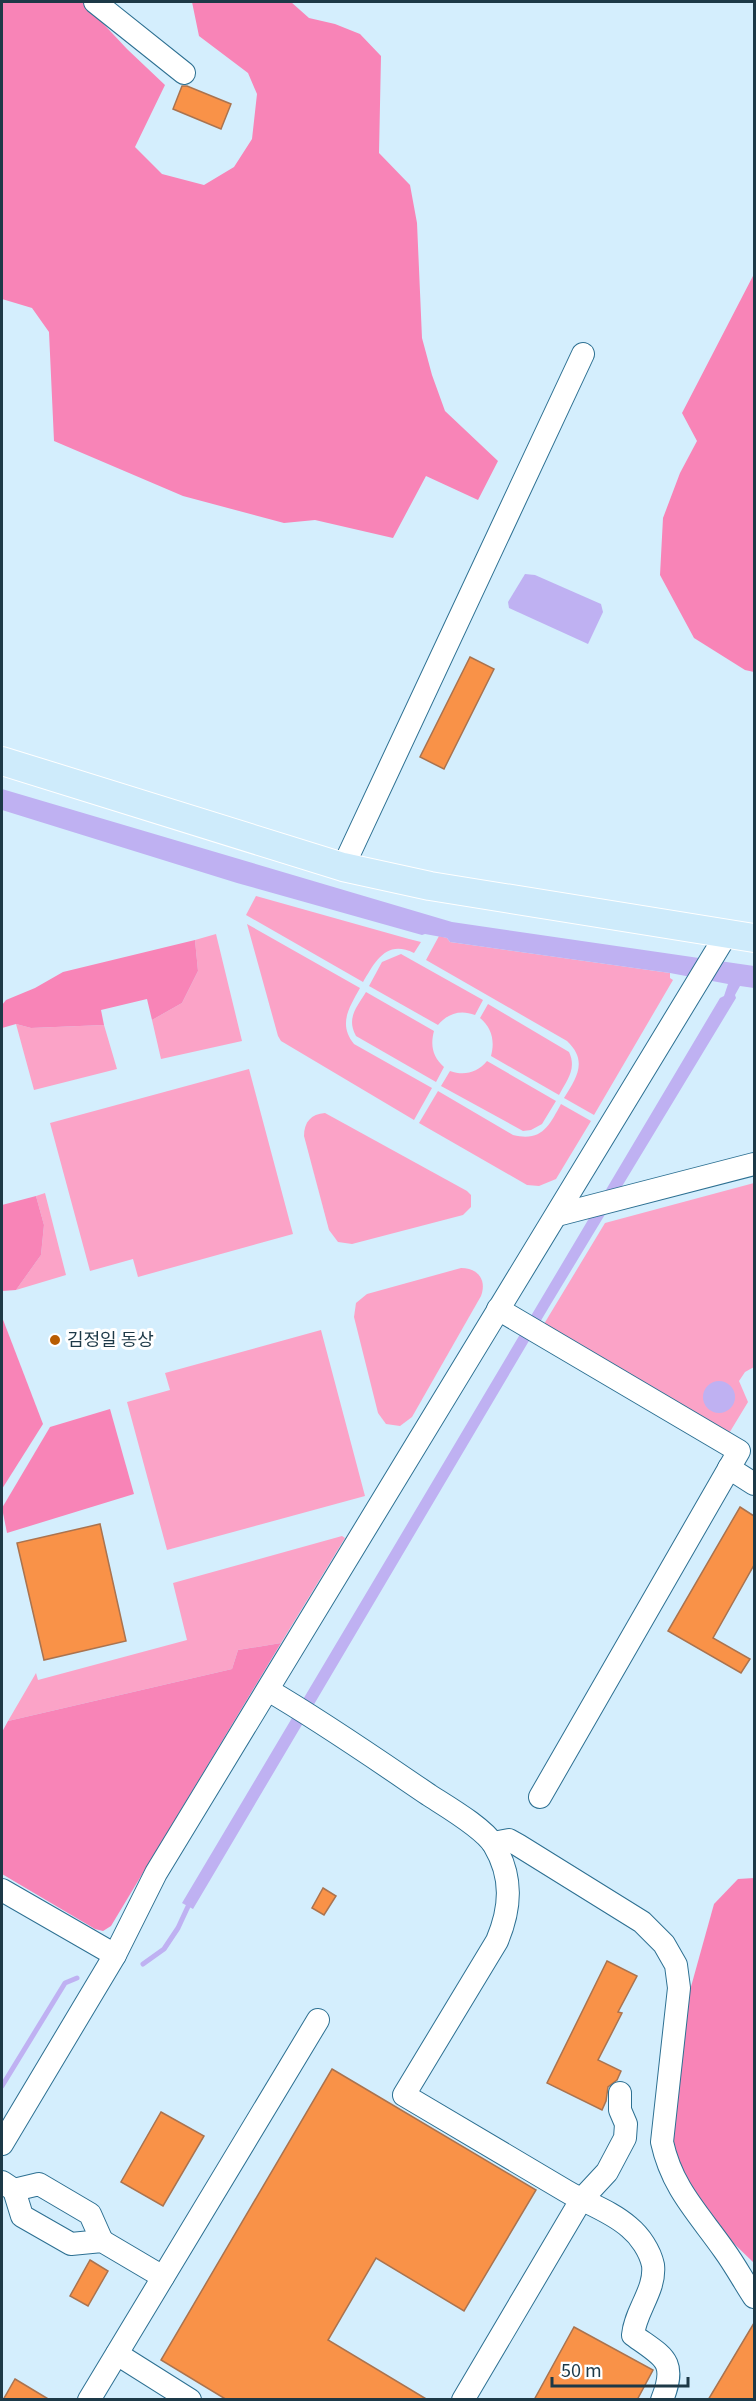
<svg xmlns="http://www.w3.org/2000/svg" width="756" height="2401" viewBox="0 0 756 2401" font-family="Georgia,'Noto Sans KR',serif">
<rect width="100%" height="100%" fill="#d4eefd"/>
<g fill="#fba3c7">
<path d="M256,896L409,939L421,942L414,953C386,939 375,962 363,982L246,915Z"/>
<path d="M247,924L360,988C349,1008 338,1024 354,1044L432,1088L414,1120L281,1041L278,1036Z"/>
<polygon points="216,934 242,1041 161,1059 152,1020 182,1003 198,971 195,940"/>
<path d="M439,936L447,938L450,942L670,973V978L673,980L594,1115L564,1098C577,1077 588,1061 567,1041L426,960Z"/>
<path d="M401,954L483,1000L475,1015C460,1009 447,1014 438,1025L369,986L382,962Z"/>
<path d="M366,992L434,1031C430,1046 433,1057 444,1067L436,1082L356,1036C346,1018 357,1007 366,992Z"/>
<path d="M488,1004L569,1052C577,1069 567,1080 559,1095L491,1056C495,1041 492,1028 480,1018Z"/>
<polygon points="16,1024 31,1028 104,1025 117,1069 34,1090"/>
<path d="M487,1061L556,1101L542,1124L531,1130L523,1131L441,1086L450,1071C464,1076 477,1073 487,1061Z"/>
<polygon points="249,1069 293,1234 138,1277 133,1259 90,1271 50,1123"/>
<path d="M438,1091L513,1135C542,1142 549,1126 561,1104L591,1121L556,1179L539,1186L527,1185L419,1123Z"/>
<path d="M325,1113L467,1191L471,1195V1207L463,1215L352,1244L338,1242L329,1230L304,1136C304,1122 311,1114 325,1113Z"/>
<polygon points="754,1183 754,1367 745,1372 739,1381 748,1402 728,1435 544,1324 605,1223"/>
<polygon points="45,1193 66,1275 16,1290 41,1255 44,1225 36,1196"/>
<path d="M461,1268C478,1268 487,1280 481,1296L412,1417L400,1426L386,1424L378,1413L354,1317L356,1303L367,1294Z"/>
<polygon points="321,1330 365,1496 167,1550 127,1402 170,1390 165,1373"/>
<polygon points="342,1536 345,1538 281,1643 238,1650 232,1669 8,1721 36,1673 38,1680 187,1640 173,1583"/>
</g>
<g fill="#f884b7">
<polygon points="2,2 83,2 127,49 165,85 135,147 162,174 204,185 234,167 252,139 257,94 248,73 199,36 192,2 291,2 309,18 335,24 360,34 381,56 379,153 410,185 417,223 422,338 432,375 445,411 498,461 478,500 426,476 393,538 315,520 284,523 183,496 54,441 49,332 32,308 2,299"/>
<polygon points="754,274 754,672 745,670 694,638 660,575 663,518 680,473 697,441 682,413"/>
<polygon points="195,940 198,971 182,1003 152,1020 147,999 101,1010 104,1025 31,1028 16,1024 2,1028 2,1005 6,1000 35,988 63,972"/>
<polygon points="36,1196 44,1225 41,1255 16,1290 2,1291 2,1205"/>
<polygon points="2,1317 43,1424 2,1489"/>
<polygon points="110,1409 134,1494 7,1533 2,1508 50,1427"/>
<polygon points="281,1643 111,1926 103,1931 95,1929 2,1874 2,1732 8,1721 232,1669 238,1650"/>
<polygon points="754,1878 754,2263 689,2200 668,2132 682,2019 714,1904 738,1879"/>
</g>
<g fill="#bfb1f2">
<polygon points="525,574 535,575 601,604 603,612 588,644 509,608 508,602"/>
<polygon points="2,789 452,922 754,966 754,988 740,986 735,995 736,998 549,1307 193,1909 182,1903 720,998 724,996 728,984 670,973 450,942 447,938 425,934 422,935 237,883 2,810"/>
<circle cx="719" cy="1397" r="16"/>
</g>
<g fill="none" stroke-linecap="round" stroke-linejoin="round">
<g stroke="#bfb1f2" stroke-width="5">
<polyline points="143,1964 164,1949 178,1928 191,1900"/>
<polyline points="2,2086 65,1983 77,1978"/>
</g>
</g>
<g fill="#f99248" stroke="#aa734f" stroke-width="1.5">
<polygon points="182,86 187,86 231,104 221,129 173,109"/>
<polygon points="470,657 494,669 444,769 420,757"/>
<polygon points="740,1507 754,1516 754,1565 713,1638 750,1659 741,1673 668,1631"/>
<polygon points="100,1524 126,1641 44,1660 17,1543"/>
<polygon points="323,1888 336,1896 324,1915 312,1908"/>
<polygon points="607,1961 637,1976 618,2012 622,2013 598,2060 621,2071 617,2080 608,2087 606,2101 602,2110 547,2083"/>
<polygon points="332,2069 536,2190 464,2311 376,2258 328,2340 428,2400 227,2400 161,2360"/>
<polygon points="161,2112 204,2136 163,2206 121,2182"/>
<polygon points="90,2260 108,2271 88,2306 70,2296"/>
<polygon points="754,2323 754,2400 708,2400"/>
<polygon points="574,2327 653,2370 637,2400 534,2400"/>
<polygon points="15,2379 50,2400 3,2400"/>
</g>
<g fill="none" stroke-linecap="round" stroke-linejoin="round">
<g stroke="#2d7092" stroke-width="24">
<g id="minor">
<polyline points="95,2 184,73"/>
<polyline points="343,867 583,354"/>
<polyline points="557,1215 754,1164"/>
<polyline points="498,1309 739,1451 540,1797"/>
<polyline points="729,1468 754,1484"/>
<path d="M268,1690C323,1722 376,1759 429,1795C446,1806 484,1828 494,1845C513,1877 511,1908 497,1941L404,2095C458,2127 512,2159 566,2191C586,2203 611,2211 629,2227C640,2236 650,2251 653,2265C656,2290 635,2311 633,2335C663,2357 678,2360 662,2400"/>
<path d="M493,1843L509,1840L518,1845L642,1922L664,1944L676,1965L679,1988L662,2142C672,2188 698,2213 724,2250C735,2265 744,2282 754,2297"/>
<polyline points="2,1890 115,1955"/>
<polyline points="2,2144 115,1955 156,1873 726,935"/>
<polyline points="2,2182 14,2190 22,2216 71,2244 102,2241 163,2277"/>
<polyline points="14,2190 39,2184 90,2214 102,2241"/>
<polyline points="117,2354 190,2400"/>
<polyline points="89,2400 318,2020"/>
<polyline points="463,2400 581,2200 607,2172 625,2138 626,2124 620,2110 620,2093"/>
</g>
</g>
<g stroke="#fff" stroke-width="30">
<polyline id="major" points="2,761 343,867 430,886 754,938"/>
</g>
<use href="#minor" stroke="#fff" stroke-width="22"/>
<use href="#major" stroke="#ceebfb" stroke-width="28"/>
</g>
<circle fill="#b85c02" stroke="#fff" stroke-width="2" cx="55" cy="1340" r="6"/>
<g text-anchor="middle" stroke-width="6" stroke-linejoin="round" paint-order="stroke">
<g font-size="18" fill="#1d3947" stroke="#fff" text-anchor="start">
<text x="67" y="1346">김정일 동상</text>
</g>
</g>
<rect width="756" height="2401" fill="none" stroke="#1d3947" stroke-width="6"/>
<path d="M552 2377v9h136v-9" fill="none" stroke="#1d3947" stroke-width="3"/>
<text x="561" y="2377" font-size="18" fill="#1d3947" stroke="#ffffff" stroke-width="4.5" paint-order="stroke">50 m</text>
</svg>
